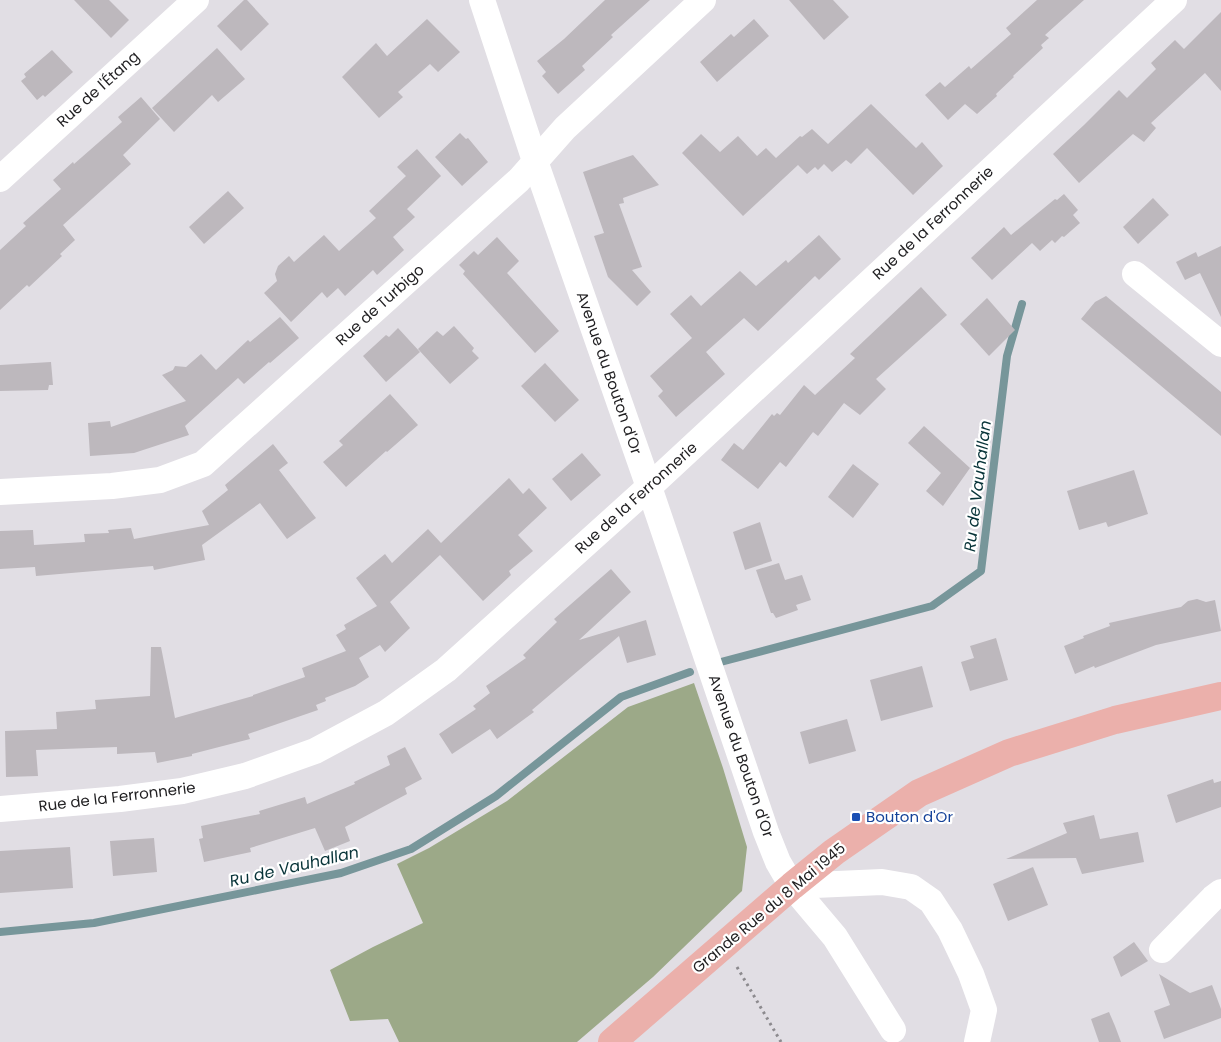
<svg xmlns="http://www.w3.org/2000/svg" width="1221" height="1042" viewBox="0 0 1221 1042" font-family="Poppins,sans-serif">
<rect width="100%" height="100%" fill="#e1dee4"/>
<polygon fill="#9ca988" points="694,683 723,768 747,847 742,891 653,977 577,1042 399,1042 388,1019 350,1021 330,970 373,947 423,923 397,864 429,848 507,801 628,707"/>
<g fill="none" stroke-linecap="round" stroke-linejoin="round">
<g stroke="#77969a" stroke-width="8">
<polyline points="717,663 932,606 981,571 1007,356 1022,304"/>
<polyline points="0,932 94,923 341,873 411,849 496,796 621,697 690,672"/>
</g>
</g>
<g fill="#bdb8bd">
<polygon points="74,0 109,0 129,20 111,38"/>
<polygon points="244,0 247,0 269,24 241,51 217,26"/>
<polygon points="605,0 650,0 611,35 613,37 582,66 585,70 558,94 542,76 546,72 537,61 564,39"/>
<polygon points="789,0 833,0 849,17 824,40"/>
<polygon points="1037,0 1084,0 1045,35 1049,38 1041,45 1043,48 1013,76 1014,77 996,94 997,96 977,114 965,104 948,120 925,95 940,82 945,87 969,66 971,69 1011,34 1006,28"/>
<polygon points="1221,12 1221,91 1205,73 1151,123 1156,128 1144,142 1133,134 1079,183 1053,154 1084,125 1119,90 1127,98 1156,69 1151,63 1175,40 1184,49"/>
<polygon points="427,19 460,52 438,72 430,64 398,92 403,97 379,118 342,77 376,43 387,56"/>
<polygon points="754,19 769,36 717,82 700,62 731,34 734,37"/>
<polygon points="217,48 245,79 218,102 212,95 174,132 152,108"/>
<polygon points="52,50 73,72 45,97 43,95 37,100 21,81 26,77 24,74"/>
<polygon points="141,97 160,119 123,155 131,164 63,225 75,240 60,254 62,256 29,287 27,285 0,310 0,250 26,226 23,223 61,189 53,180 73,162 74,164 122,122 118,117"/>
<polygon points="871,104 916,148 922,142 943,166 913,195 867,148 851,164 846,160 832,172 824,164 818,170 815,167 807,174 798,165 743,216 682,153 701,134 720,152 738,136 757,156 766,148 776,158 800,136 802,137 812,129 828,144"/>
<polygon points="460,133 466,139 468,138 488,162 462,186 435,157"/>
<polygon points="417,149 441,176 407,209 415,217 393,237 404,250 377,275 373,270 345,296 338,288 327,298 322,292 291,322 264,293 277,281 275,274 278,266 289,256 294,262 324,235 339,251 376,218 369,211 406,176 397,167"/>
<polygon points="633,155 659,185 623,198 624,203 619,204 642,267 632,270 651,292 637,306 608,277 594,236 604,233 583,172"/>
<polygon points="228,191 244,208 204,244 189,227"/>
<polygon points="1064,194 1078,210 1073,215 1080,223 1064,237 1062,236 1055,243 1052,240 1040,251 1032,243 992,280 971,258 1004,227 1011,235 1055,199 1057,200"/>
<polygon points="1153,198 1169,215 1138,244 1123,227"/>
<polygon points="819,235 841,259 819,280 815,276 758,331 744,318 706,352 725,374 676,417 658,396 663,391 650,376 692,338 670,314 691,295 701,306 740,271 756,286 786,260 788,263"/>
<polygon points="497,237 519,261 507,273 559,331 535,353 463,274 465,271 459,265 474,251 478,255"/>
<polygon points="1221,246 1221,317 1200,273 1185,280 1176,262 1196,252 1198,257"/>
<polygon points="921,287 947,315 876,379 886,389 860,415 844,403 818,436 813,432 786,467 780,462 758,489 721,460 734,443 743,450 772,414 774,416 777,413 780,415 804,385 815,395 855,358 850,354"/>
<polygon points="1106,296 1221,392 1221,436 1081,319 1095,302"/>
<polygon points="987,298 1015,330 989,356 960,324"/>
<polygon points="280,317 299,338 270,363 269,362 244,384 238,378 185,426 189,435 134,453 90,456 88,423 110,421 111,427 186,401 162,375 173,370 175,366 186,367 201,354 216,370 248,340 250,342"/>
<polygon points="454,326 474,348 472,351 479,358 450,384 418,349 437,331 443,336"/>
<polygon points="398,328 420,352 386,382 363,356 386,335 389,337"/>
<polygon points="51,362 53,385 49,385 48,390 0,391 0,365"/>
<polygon points="545,363 579,400 555,422 521,386"/>
<polygon points="390,394 418,425 387,452 386,451 346,487 323,462 343,445 339,441"/>
<polygon points="924,426 970,468 943,506 926,491 941,473 908,443"/>
<polygon points="273,444 288,463 279,470 316,518 287,539 260,503 202,545 205,560 154,570 153,566 36,576 35,567 0,569 0,531 33,530 34,545 85,542 84,534 109,533 108,530 131,528 134,539 209,525 202,511 228,490 225,485"/>
<polygon points="582,453 601,475 571,501 552,479"/>
<polygon points="853,464 879,484 853,518 828,497"/>
<polygon points="1134,470 1148,514 1108,527 1106,522 1079,530 1067,491"/>
<polygon points="509,478 523,494 529,488 547,508 518,535 533,551 509,571 511,575 483,601 440,555 390,602 410,628 385,652 380,645 359,658 369,677 355,686 325,698 326,701 316,705 318,710 248,734 250,739 192,754 192,756 157,763 155,752 117,754 117,747 36,750 38,776 6,777 5,731 57,729 56,712 96,709 95,700 150,696 151,647 161,647 175,718 253,696 253,695 305,677 302,668 346,651 336,635 346,629 344,625 377,606 356,578 385,554 392,563 428,529 441,543"/>
<polygon points="760,522 772,561 745,570 733,532"/>
<polygon points="779,563 785,580 802,575 811,600 796,605 798,610 776,618 773,613 771,613 756,570"/>
<polygon points="611,569 631,592 579,640 646,620 656,655 627,663 619,636 532,710 534,712 497,739 490,729 452,754 439,734 476,709 473,706 490,693 486,686 526,658 523,655 557,622 554,619"/>
<polygon points="1197,599 1206,602 1215,600 1221,631 1156,645 1095,668 1094,666 1075,674 1064,646 1084,638 1083,636 1110,626 1109,623 1181,607 1188,601"/>
<polygon points="996,638 1008,680 970,691 961,662 974,658 970,646"/>
<polygon points="922,666 933,707 881,721 870,680"/>
<polygon points="847,719 856,751 809,764 800,732"/>
<polygon points="405,747 422,779 405,788 407,794 345,827 350,841 325,851 315,828 250,848 251,852 204,862 199,839 203,838 201,826 260,814 259,811 305,797 307,804 355,784 354,782 390,765 387,756"/>
<polygon points="1213,779 1214,783 1221,781 1221,807 1176,823 1167,795"/>
<polygon points="1094,815 1100,839 1138,832 1144,862 1082,874 1076,858 1006,859 1067,833 1063,823"/>
<polygon points="154,838 157,872 113,876 110,841"/>
<polygon points="70,847 73,888 0,893 0,851"/>
<polygon points="1033,867 1048,905 1008,921 993,884"/>
<polygon points="1134,942 1148,961 1121,977 1113,957"/>
<polygon points="1159,974 1190,993 1212,985 1221,1009 1221,1018 1164,1039 1154,1011 1170,1005"/>
<polygon points="1109,1012 1115,1026 1121,1042 1099,1042 1091,1019"/>
</g>
<g fill="none" stroke-linecap="round" stroke-linejoin="round">
<polyline stroke="#8c8a8e" stroke-width="3" stroke-dasharray="2.5 4" stroke-linecap="butt" points="737,967 781,1042"/>
<g stroke="#fff" stroke-width="26">
<polyline points="482,0 535,161 649,487 766,832 778,862 792,886 835,937 893,1030"/>
<polyline points="0,179 196,0"/>
<polyline points="1135,274 1221,344"/>
<polyline points="0,492 112,486 160,480 203,464 519,180 565,128 703,0"/>
<polyline points="0,809 120,799 182,791 245,776 315,751 386,713 446,670 649,487 1174,0"/>
<polyline points="792,886 882,882 911,887 931,901 950,930 971,974 984,1010 977,1042"/>
<polyline points="1162,950 1213,898 1221,892"/>
</g>
<polyline stroke="#ebb0ab" stroke-width="28" points="612,1042 792,886 834,852 919,793 1009,753 1115,720 1221,696"/>
</g>
<rect fill="#1a4fb4" stroke="#fff" stroke-width="2" x="851" y="812" width="10" height="10" rx="2.5"/>
<g text-anchor="middle" stroke-width="4.5" stroke-linejoin="round" paint-order="stroke">
<g font-size="15" fill="#1f1e20" stroke="#fff">
<text transform="translate(98 89) rotate(-42)" y="5">Rue de l'Étang</text>
<text transform="translate(933 223) rotate(-43)" y="5">Rue de la Ferronnerie</text>
<text transform="translate(380 305) rotate(-42)" y="5">Rue de Turbigo</text>
<text transform="translate(609 373) rotate(71)" y="5">Avenue du Bouton d'Or</text>
<text transform="translate(636 498) rotate(-42)" y="5">Rue de la Ferronnerie</text>
<text transform="translate(741 756) rotate(71)" y="5">Avenue du Bouton d'Or</text>
<text transform="translate(117 797) rotate(-7)" y="5">Rue de la Ferronnerie</text>
<text transform="translate(769 908) rotate(-40)" y="5">Grande Rue du 8 Mai 1945</text>
</g>
<g font-size="15" fill="#164399" stroke="#fff" text-anchor="start">
<text x="866" y="822">Bouton d'Or</text>
</g>
<g font-size="16" font-style="italic" fill="#073338" stroke="#fff">
<text transform="translate(977 486) rotate(-83)" y="6">Ru de Vauhallan</text>
<text transform="translate(294 866) rotate(-13)" y="6">Ru de Vauhallan</text>
</g>
</g>
</svg>
